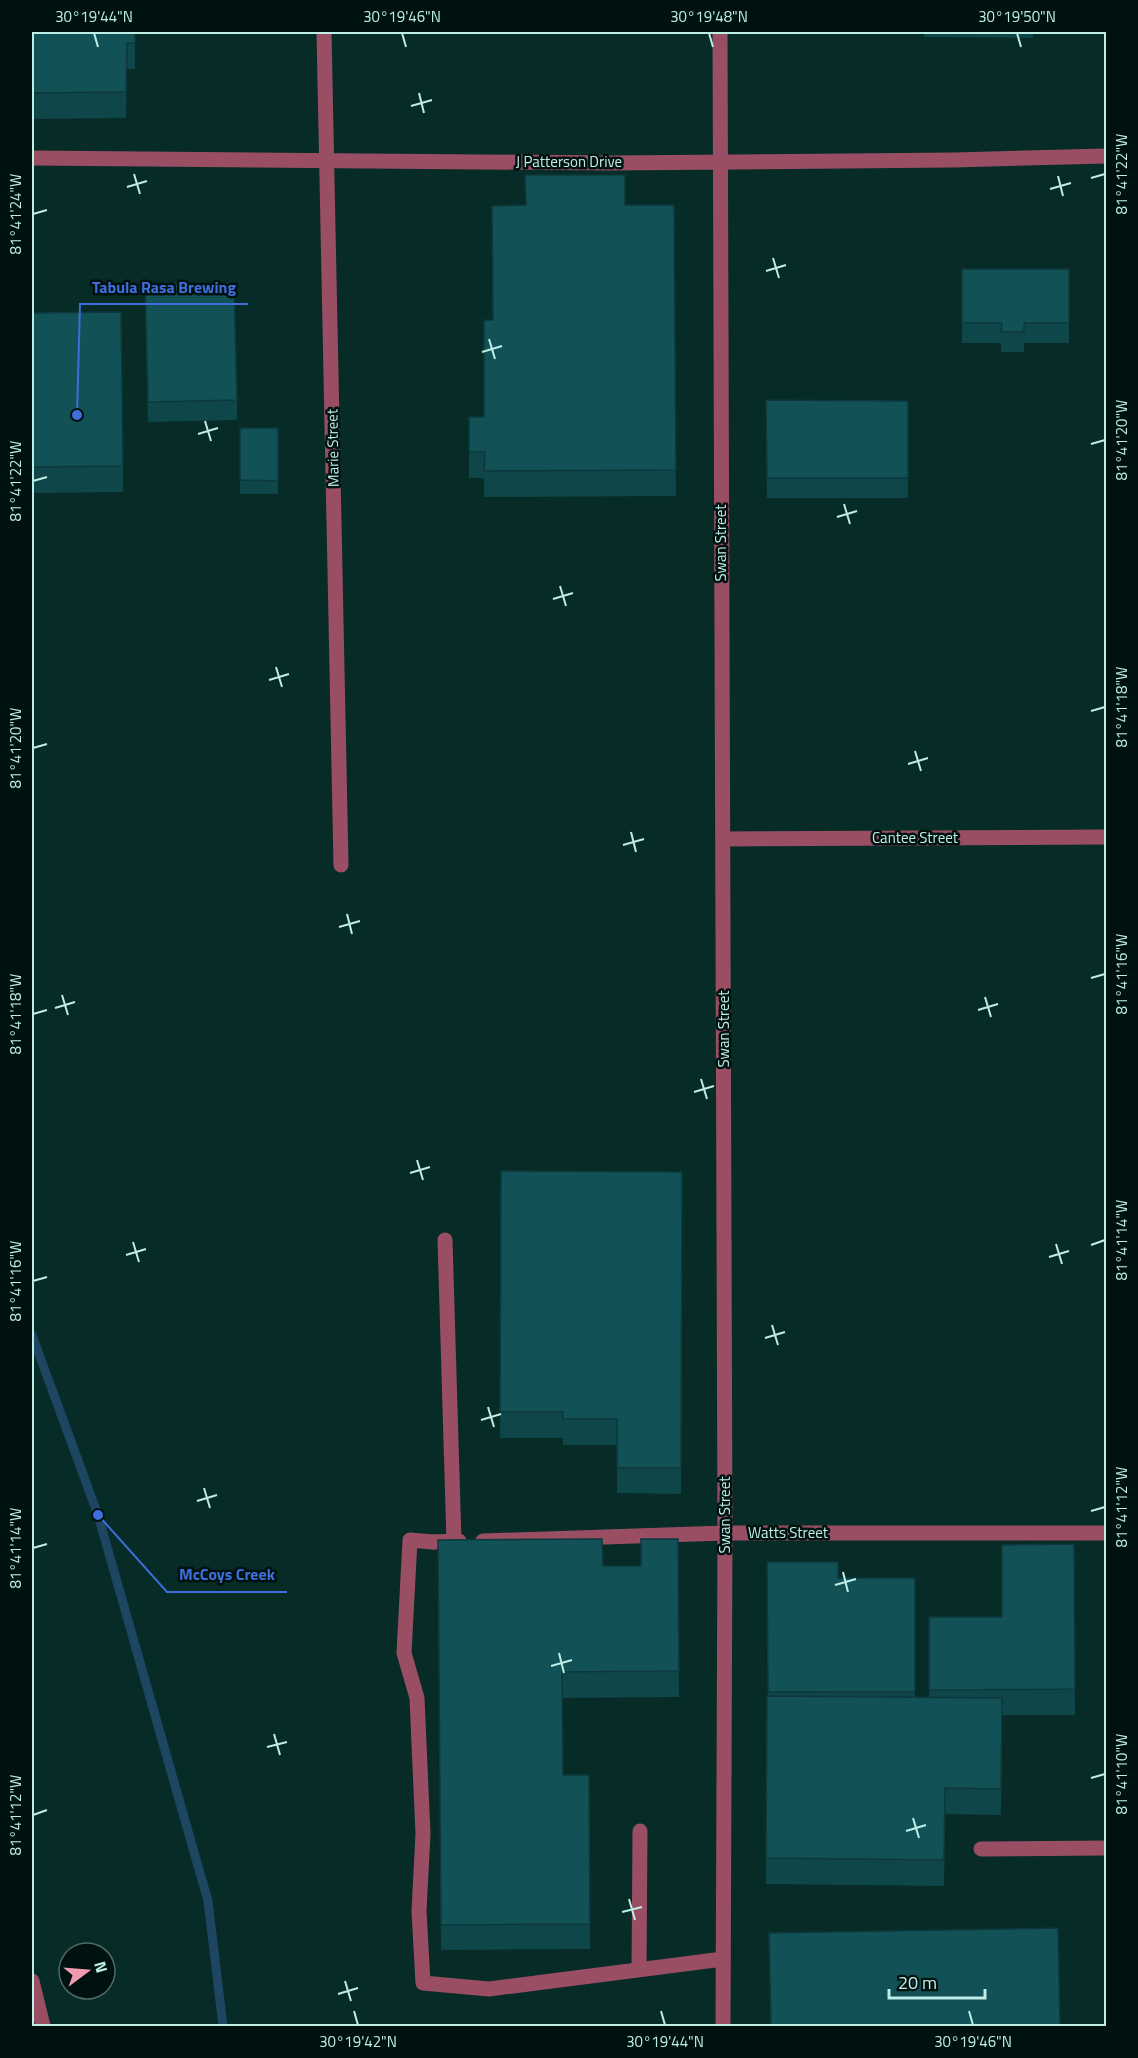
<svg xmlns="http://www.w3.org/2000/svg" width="1138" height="2058" viewBox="0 0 1138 2058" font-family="'Titillium Web',sans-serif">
<rect width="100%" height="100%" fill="#072b26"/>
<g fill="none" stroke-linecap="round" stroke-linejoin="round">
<polyline stroke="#1e4562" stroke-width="9" points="32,1335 98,1515 208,1901 223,2026"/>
<g stroke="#994e64" stroke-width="15">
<polyline points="445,1240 454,1542"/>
<polyline points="433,1542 410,1540 404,1653 417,1698 423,1834 419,1911 423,1983 489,1989 723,1959"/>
<polyline points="981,1849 1106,1848"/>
<polyline points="639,1969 640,1831"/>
</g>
<g stroke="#994e64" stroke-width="15">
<polyline points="324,32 341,865"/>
<polyline points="720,32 725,1533 723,2026"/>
<polyline points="32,158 610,163 954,160 1106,156"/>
<polyline points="723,839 1106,837"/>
<polyline points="483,1541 725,1533 1106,1533"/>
<polyline points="433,1542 459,1541"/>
<polyline points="32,1981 43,2026"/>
</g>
</g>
<g fill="#0f464a">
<polygon points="32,32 135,32 135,69 127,69 126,118 32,119"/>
<polygon points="924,32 1033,32 1033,38 924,37"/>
<polygon points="625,205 674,205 676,496 484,497 484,478 469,478 469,417 484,417"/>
<polygon points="962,269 1069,269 1069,343 1024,343 1024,352 1001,352 1001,343 962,343"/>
<polygon points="145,305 237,400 237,420 148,422"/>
<polygon points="32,313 123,466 123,492 32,493"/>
<polygon points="766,400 908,401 908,498 767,498"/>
<rect x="240" y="428" width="38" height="66"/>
<polygon points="501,1171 682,1172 681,1494 617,1493 617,1445 563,1445 563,1438 500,1438"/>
<polygon points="678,1539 679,1697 562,1698 563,1775 589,1775 590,1949 441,1950 438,1540 603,1566 641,1566"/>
<polygon points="1074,1544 1075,1715 1002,1715 1001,1815 945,1814 944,1886 766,1884 767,1696 768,1696 767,1562 838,1578 915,1578 915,1697 929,1697 929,1617 1002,1617"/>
</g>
<g fill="#125156" stroke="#0d393c" stroke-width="1.5">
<polygon points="32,32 135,32 135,43 127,43 126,92 32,93"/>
<polygon points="525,175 625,175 625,205 674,205 676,470 484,471 485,452 469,452 469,417 484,417 484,320 493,320 492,206 526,205"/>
<polygon points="962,269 1069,269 1069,323 1024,323 1024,332 1001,332 1002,323 962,323"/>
<polygon points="234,283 237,400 148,402 145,285"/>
<polygon points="121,312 123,466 32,467 32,313"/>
<polygon points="766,400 908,401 908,478 767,478"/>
<polygon points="240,428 278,428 278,481 240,480"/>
<polygon points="501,1171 682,1172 681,1468 617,1468 617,1419 563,1419 563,1412 500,1412"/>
<polygon points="602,1539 603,1566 641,1566 641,1539 678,1539 679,1671 562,1672 563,1775 589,1775 590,1924 441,1925 438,1540"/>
<polygon points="1074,1544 1075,1689 929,1690 929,1617 1002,1617 1002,1545"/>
<polygon points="767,1562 838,1562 838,1578 915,1578 915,1692 768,1692"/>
<polygon points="767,1696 1002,1698 1001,1789 945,1788 944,1860 766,1858"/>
<polygon points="1058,1928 1060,2026 771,2026 769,1933"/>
</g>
<path fill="none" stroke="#beeee6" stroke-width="2" d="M94,33L98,47M402,33L406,47M709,33L713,47M1017,33L1021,47M419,93L424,113M411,106L432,100M134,174L140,194M1058,176L1063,196M1091,178L1105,174M127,187L147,181M1050,189L1071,183M33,214L47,210M773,258L779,278M766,271L786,265M489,339L495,359M482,352L502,346M205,421L211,441M198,434L218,428M1091,444L1105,440M33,481L47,477M844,504L850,524M837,517L857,511M560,586L566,606M553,599L573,593M276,667L282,687M269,680L289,674M1091,711L1105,707M33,748L47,744M915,751L921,771M908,764L928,758M631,832L636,852M623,845L644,839M347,914L352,934M339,927L360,921M1091,978L1105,974M62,995L68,1015M985,997L991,1017M55,1008L75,1002M978,1010L998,1004M33,1014L47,1010M701,1079L707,1099M694,1092L714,1086M417,1160L423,1180M410,1173L430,1167M133,1242L139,1262M1056,1244L1062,1264M1091,1245L1105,1240M126,1255L146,1249M1049,1257L1069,1251M33,1281L47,1277M772,1325L778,1345M765,1338L785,1332M488,1407L494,1427M481,1420L501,1414M204,1488L210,1508M197,1501L217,1495M1091,1511L1105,1507M33,1548L47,1544M843,1572L848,1592M835,1585L856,1579M559,1653L564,1673M551,1666L572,1660M274,1734L280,1755M267,1747L287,1742M1091,1778L1105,1774M33,1815L47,1810M913,1818L919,1838M906,1831L926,1825M629,1899L635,1920M622,1912L642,1907M345,1981L351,2001M338,1994L358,1988M354,2011L358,2025M661,2011L665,2025M969,2011L973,2025"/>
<g text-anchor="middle" stroke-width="5" stroke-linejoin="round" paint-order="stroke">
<g font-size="15" fill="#beeee6" stroke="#00120f">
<text x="569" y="167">J Patterson Drive</text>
<text transform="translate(333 448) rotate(-91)" y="5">Marie Street</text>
<text transform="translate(721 543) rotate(-90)" y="5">Swan Street</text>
<text x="915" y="843">Cantee Street</text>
<text transform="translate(724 1029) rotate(-90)" y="5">Swan Street</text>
<text transform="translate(725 1515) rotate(-90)" y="5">Swan Street</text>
<text x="788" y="1538">Watts Street</text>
</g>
</g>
<path fill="none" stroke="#3d6edb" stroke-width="2" d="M77 415L80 304H248M98 1515L167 1592H287"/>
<g fill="#3d6edb" stroke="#00120f" stroke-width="2">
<circle cx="77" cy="415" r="6"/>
<circle cx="98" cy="1515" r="6"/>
</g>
<g font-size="16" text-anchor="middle" font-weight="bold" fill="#3d6edb" stroke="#00120f" stroke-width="5" stroke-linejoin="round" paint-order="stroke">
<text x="164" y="293">Tabula Rasa Brewing</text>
<text x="227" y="1580">McCoys Creek</text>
</g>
<rect width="1138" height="2058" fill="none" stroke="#00120f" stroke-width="66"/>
<g transform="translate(87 1971) rotate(74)"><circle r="28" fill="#00120f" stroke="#4c6a65" stroke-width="1.5"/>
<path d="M0-4.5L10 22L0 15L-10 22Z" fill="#f19ab0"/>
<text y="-9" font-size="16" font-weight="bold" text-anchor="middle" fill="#beeee6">N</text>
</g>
<path d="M889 1989v9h96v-9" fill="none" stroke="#beeee6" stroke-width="3"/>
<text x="898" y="1989" font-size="18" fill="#beeee6" stroke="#00120f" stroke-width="4.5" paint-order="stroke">20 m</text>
<rect x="33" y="33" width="1072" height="1992" fill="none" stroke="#beeee6" stroke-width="2"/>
<g font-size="15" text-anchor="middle" fill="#beeee6">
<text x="94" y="22">30°19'44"N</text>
<text x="402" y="22">30°19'46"N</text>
<text x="709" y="22">30°19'48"N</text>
<text x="1017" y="22">30°19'50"N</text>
<text transform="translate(1122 174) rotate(-90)" y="5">81°41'22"W</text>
<text transform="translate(16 214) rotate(-90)" y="5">81°41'24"W</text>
<text transform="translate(1122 440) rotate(-90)" y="5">81°41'20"W</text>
<text transform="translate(16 481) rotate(-90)" y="5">81°41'22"W</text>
<text transform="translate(1122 707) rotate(-90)" y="5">81°41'18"W</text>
<text transform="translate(16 748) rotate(-90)" y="5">81°41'20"W</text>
<text transform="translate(1122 974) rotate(-90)" y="5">81°41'16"W</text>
<text transform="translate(16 1014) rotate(-90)" y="5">81°41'18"W</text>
<text transform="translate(1122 1240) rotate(-90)" y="5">81°41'14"W</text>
<text transform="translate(16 1281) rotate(-90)" y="5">81°41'16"W</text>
<text transform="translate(1122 1507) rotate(-90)" y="5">81°41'12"W</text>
<text transform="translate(16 1548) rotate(-90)" y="5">81°41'14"W</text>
<text transform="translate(1122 1774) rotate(-90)" y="5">81°41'10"W</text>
<text transform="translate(16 1815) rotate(-90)" y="5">81°41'12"W</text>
<text x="358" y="2047">30°19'42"N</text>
<text x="665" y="2047">30°19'44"N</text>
<text x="973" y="2047">30°19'46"N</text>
</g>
</svg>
